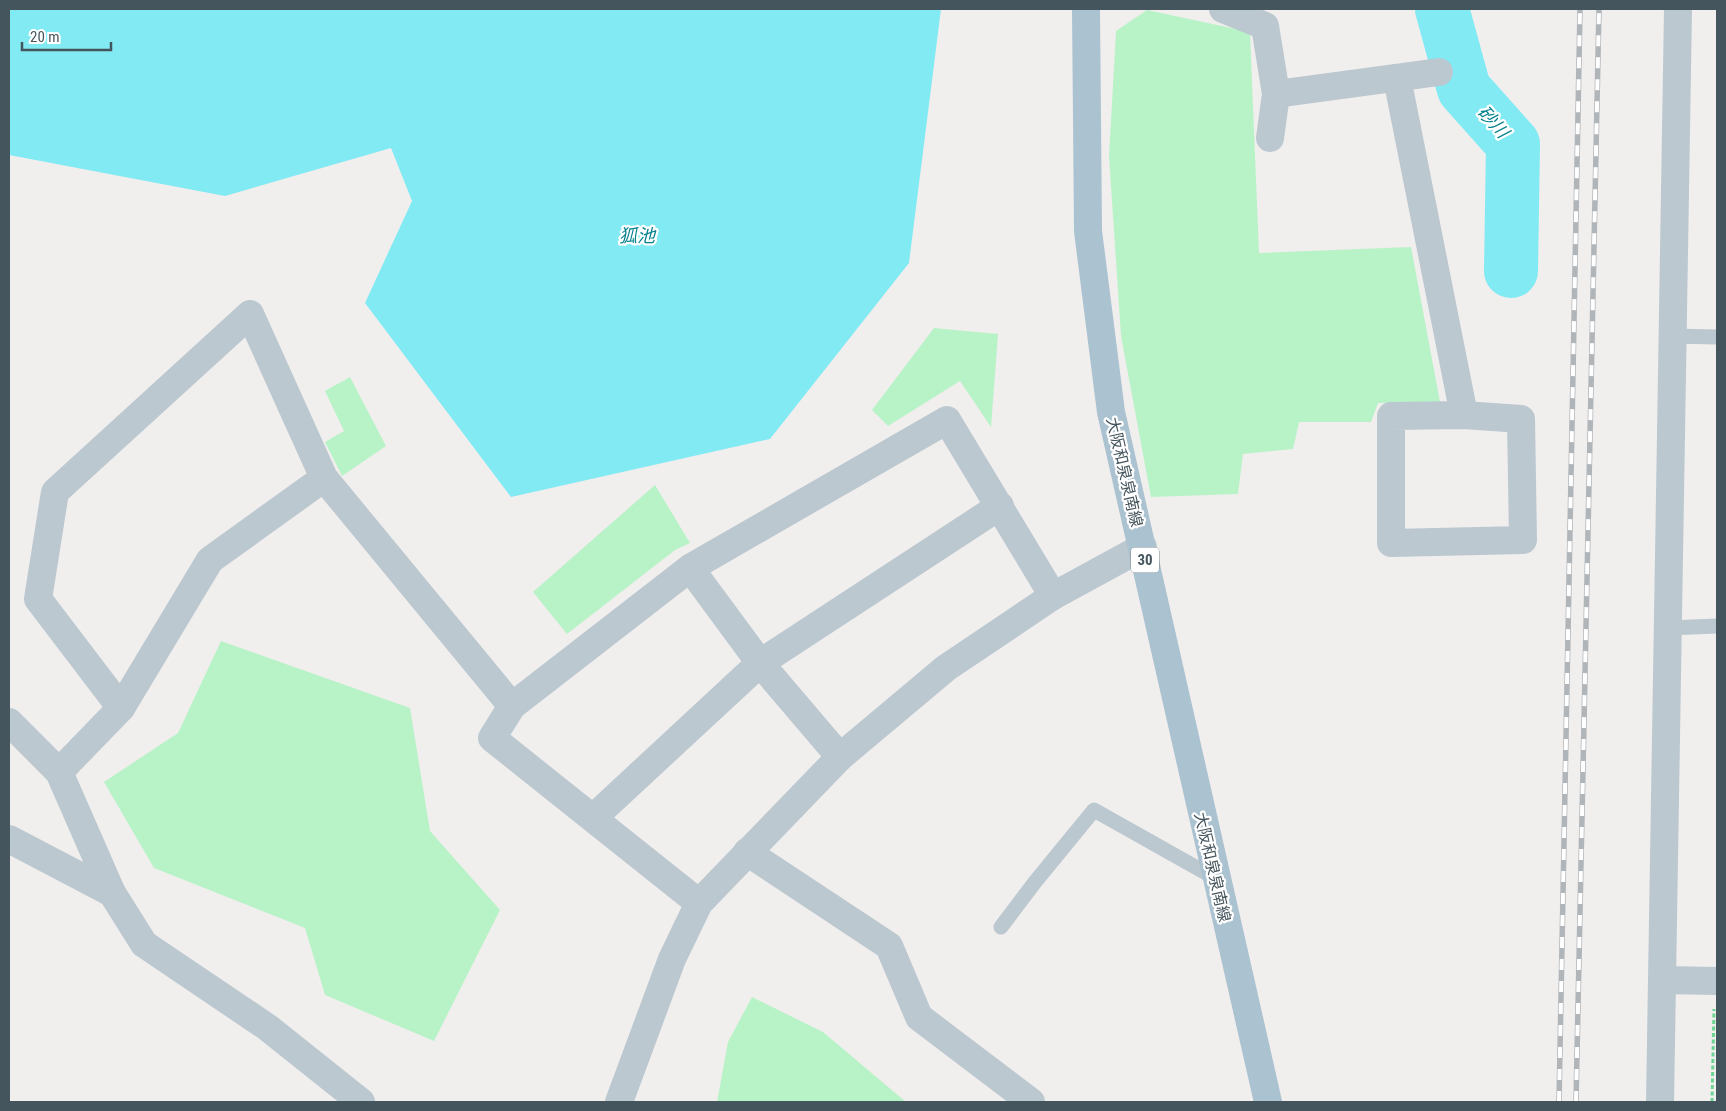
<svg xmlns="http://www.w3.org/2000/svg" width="1726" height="1111" viewBox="0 0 1726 1111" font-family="'Roboto Condensed','Noto Sans JP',sans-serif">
<rect width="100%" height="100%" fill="#f1eeee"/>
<g fill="#b8f3c7">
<polygon points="1147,10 1250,32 1259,253 1411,247 1440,402 1378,403 1371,422 1299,422 1293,449 1243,454 1238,494 1151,497 1121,336 1109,156 1116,31"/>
<polygon points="934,328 998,334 991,427 960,381 888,426 872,410"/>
<polygon points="350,377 386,446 342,476 325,442 344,431 325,391"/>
<polygon points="655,485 690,543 675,550 567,634 533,592"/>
<polygon points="221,641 410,708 430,831 500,910 434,1041 325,995 305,928 154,868 104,782 178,733"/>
<polygon points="752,997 823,1032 906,1102 717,1102 728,1042"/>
</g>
<polygon fill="#82eaf3" points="9,9 941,9 909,263 770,439 511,497 365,303 412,201 391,148 225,196 9,155"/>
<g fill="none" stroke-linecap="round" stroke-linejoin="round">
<polyline stroke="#82eaf3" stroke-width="54" points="1442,9 1464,89 1513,144 1511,271"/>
<polyline stroke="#6ed494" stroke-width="3" stroke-dasharray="4 2.5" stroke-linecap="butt" points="1712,1102 1714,1009"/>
<g stroke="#bbc8cf" stroke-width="15">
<polyline points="1672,336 1717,337"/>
<polyline points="1668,628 1717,626"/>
<polyline points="1001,927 1035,882 1094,810 1215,878"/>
</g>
<g stroke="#bbc8cf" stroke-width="28">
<polyline points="1223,9 1265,26 1276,94 1270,138"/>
<polyline points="1397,78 1464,415"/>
<polyline points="1276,94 1439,72"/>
<polygon points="1464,415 1521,419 1523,540 1391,543 1391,416"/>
<polyline points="690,568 760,663 840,757"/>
<polyline points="121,708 210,560 324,478"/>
<polyline points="9,722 59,772 112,893 144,944 267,1027 361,1102"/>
<polyline points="59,772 121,708 38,599 55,492 250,314 324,478 512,706"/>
<polyline points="593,818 760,663 1000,506"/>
<polyline points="9,839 112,893"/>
<polyline points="747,852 889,946 919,1017 1031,1102"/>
<polyline points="699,903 492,738 512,706 690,568 947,420 1053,596"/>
<polyline points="619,1102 672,959 699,903 840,757 946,668 1053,596 1143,547"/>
</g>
<g stroke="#bbc8cf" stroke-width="28">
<polyline points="1663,980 1717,981"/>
<polyline points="1660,1102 1678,9"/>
</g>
<polyline stroke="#abc2d0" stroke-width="28" points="1086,9 1088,231 1111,412 1268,1102"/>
<g stroke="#b0b5b9" stroke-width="5.5">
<g id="rail">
<polyline points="1559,1102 1580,9"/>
<polyline points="1576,1102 1599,9"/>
</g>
</g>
<use href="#rail" stroke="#fff" stroke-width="4" stroke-dasharray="11" stroke-linecap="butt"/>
</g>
<g text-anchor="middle" stroke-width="4.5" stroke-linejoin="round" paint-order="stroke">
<rect fill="#fff" stroke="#7d888e" stroke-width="1" x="1131" y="547.5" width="28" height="25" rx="4"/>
<g font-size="15" font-weight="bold" fill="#45555d">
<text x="1145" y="565">30</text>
</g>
<g font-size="16" fill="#45555d" stroke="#fff">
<text transform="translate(1125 472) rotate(77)" y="6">大阪和泉泉南線</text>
<text transform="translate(1213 867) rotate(77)" y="6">大阪和泉泉南線</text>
</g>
<g font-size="18" font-style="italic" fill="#04828c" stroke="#fff">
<text transform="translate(1493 122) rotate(48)" y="6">砂川</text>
<text x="637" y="242">狐池</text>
</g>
</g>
<rect width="1726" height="1111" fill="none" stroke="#45555d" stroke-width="20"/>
<path d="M22 42v8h89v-8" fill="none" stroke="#45555d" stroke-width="2.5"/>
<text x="30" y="42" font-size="15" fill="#45555d" stroke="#ffffff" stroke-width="4" paint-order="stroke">20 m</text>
</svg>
